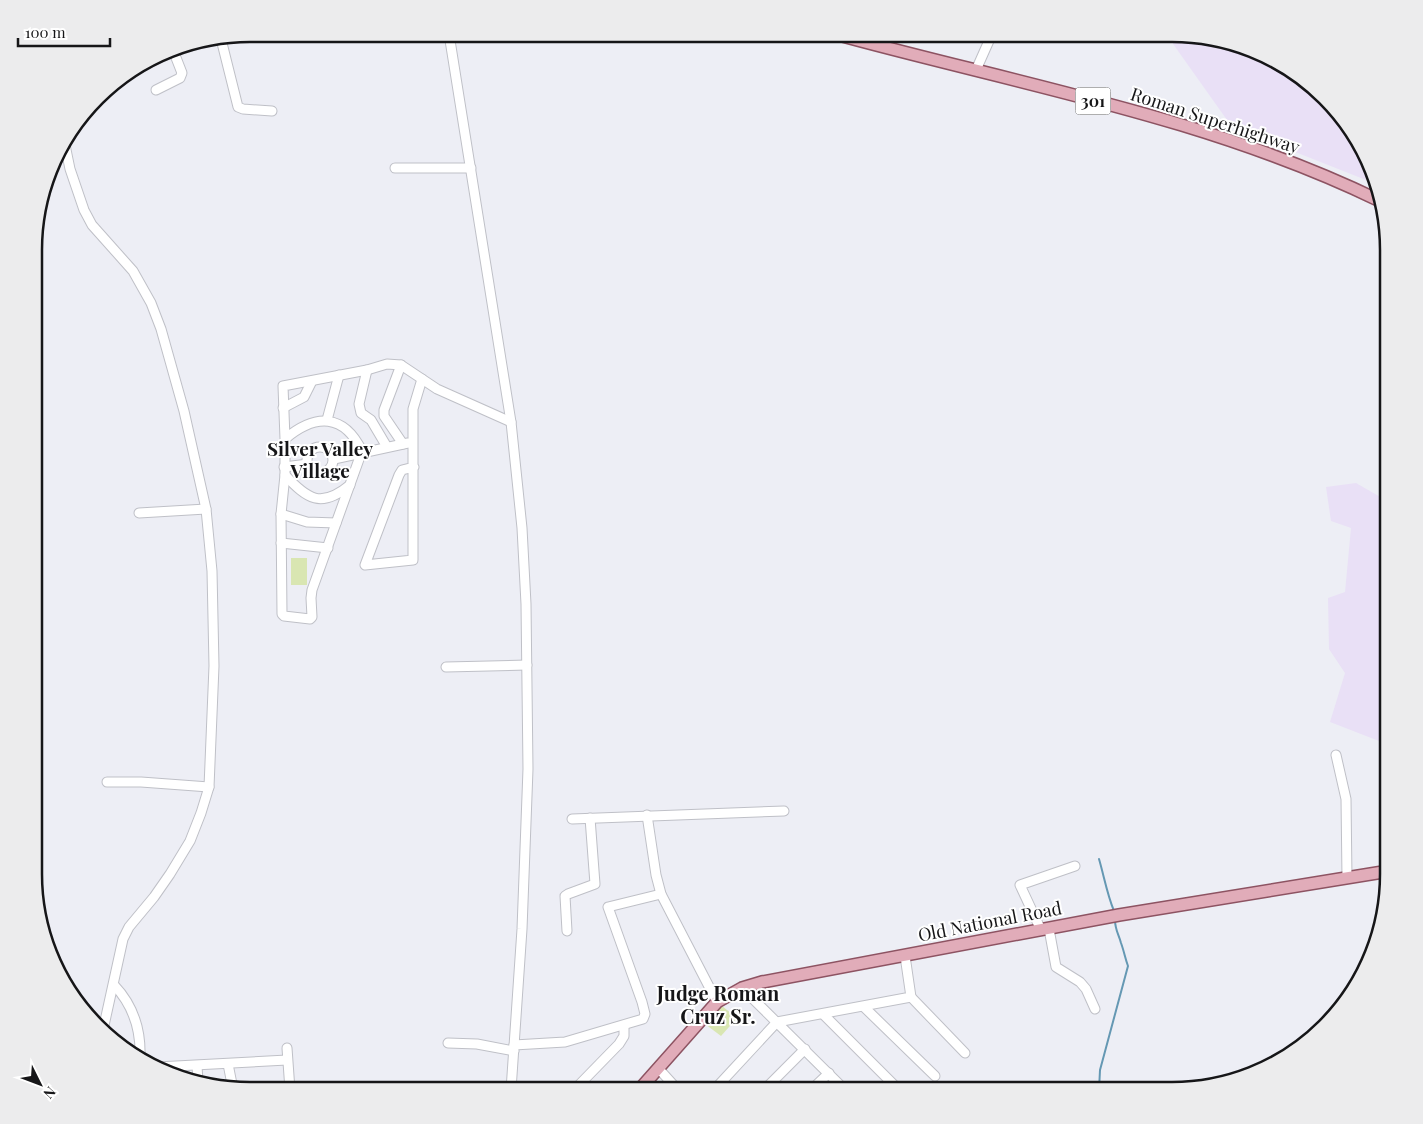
<svg xmlns="http://www.w3.org/2000/svg" width="1423" height="1124" viewBox="0 0 1423 1124" font-family="'Playfair Display',serif">
<defs>
<pattern id="water-rules" width="6" height="5" patternUnits="userSpaceOnUse" patternTransform="scale(1.25)"><rect width="6" height="5" fill="#87cff6"/><path d="M0 2.5h6" fill="none" stroke="#74b1d2"/></pattern>
</defs>
<rect width="100%" height="100%" fill="#edeef5"/>
<g fill="#e9e0f6">
<polygon points="1166,34 1187,34 1255,50 1316,88 1367,155 1372,176 1366,180 1232,127"/>
<polygon points="1356,483 1389,502 1389,730 1379,741 1330,722 1345,673 1329,649 1328,598 1345,592 1351,528 1331,521 1326,487"/>
</g>
<g fill="#d9e6b2">
<rect x="291" y="558" width="16" height="27"/>
<polygon points="722,1006 737,1018 721,1036 705,1024"/>
</g>
<polygon fill="url(#water-rules)" stroke="#6598b3" points="1389,683 1389,706 1381,697 1382,691"/>
<g fill="none" stroke-linecap="round" stroke-linejoin="round">
<g stroke="#6598b3" stroke-width="2">
<path d="M1099,859C1104,876 1107,894 1114,911"/>
<path d="M1099,1090L1100,1070L1128,966C1125,958 1124,951 1121,943C1119,935 1115,930 1115,920"/>
</g>
<g stroke="#bfc0c7" stroke-width="11">
<g id="minor">
<polyline points="449,34 511,422 522,528 526,604 528,769 522,929 511,1090"/>
<polyline points="221,39 238,107 243,109 272,111"/>
<polyline points="976,70 992,34"/>
<polyline points="156,90 180,78 182,73 173,50"/>
<polyline points="64,140 70,169 84,210 92,225 133,271 151,303 161,329 184,411 206,509 212,571 214,666 209,787 201,813 190,841 170,874 154,897 129,927 123,939 103,1030"/>
<polyline points="395,168 471,168"/>
<polyline points="401,365 384,410 384,416 403,444"/>
<polyline points="367,370 359,404 361,413 371,420 387,447"/>
<polyline points="283,408 304,397 312,381"/>
<polyline points="327,420 339,375"/>
<path d="M285,439C316,413 344,414 362,451L312,590L311,598L312,617L310,619L284,616L282,614L281,514L285,475V439L283,386L367,370L387,364L401,365L437,389L511,422"/>
<circle cx="320" cy="460" r="13"/>
<polyline points="334,459 408,443"/>
<polyline points="284,467 308,464"/>
<polyline points="414,467 402,470 399,475 365,565 413,560 413,409 422,379"/>
<path d="M285,475C307,499 321,509 350,485"/>
<polyline points="139,513 206,509"/>
<polyline points="281,514 307,522 336,523"/>
<polyline points="281,543 328,548"/>
<polyline points="446,667 527,665"/>
<polyline points="1336,755 1346,799 1347,878"/>
<polyline points="107,782 141,782 209,787"/>
<polyline points="647,815 656,875 661,894 717,1002"/>
<polyline points="572,819 784,811"/>
<polyline points="1049,929 1056,967 1080,982 1086,989 1095,1009"/>
<polyline points="1041,930 1020,885 1075,866"/>
<polyline points="567,931 565,896 568,894 595,884 590,818"/>
<path d="M114,985C133,1005 141,1029 140,1057"/>
<polyline points="742,988 845,1090"/>
<polyline points="911,997 965,1053"/>
<polyline points="864,1007 935,1076"/>
<polyline points="823,1014 899,1090"/>
<polyline points="448,1043 477,1044 514,1051"/>
<polyline points="514,1045 565,1042 643,1019 645,1014 642,1002 608,907 661,894"/>
<polyline points="287,1048 290,1090"/>
<polyline points="228,1064 233,1089"/>
<polyline points="197,1066 198,1081"/>
<polyline points="157,1067 287,1060"/>
<polyline points="658,1068 678,1090"/>
<polyline points="578,1086 619,1044 624,1036 624,1026"/>
<polyline points="714,1090 777,1022 911,997 905,956"/>
<polyline points="764,1090 805,1049"/>
<polyline points="811,1090 829,1073"/>
</g>
</g>
<g stroke="#8d5362" stroke-width="14">
<g id="major">
<path d="M835,34C1017,84 1207,117 1378,200"/>
<polyline points="639,1090 717,1002 742,988 762,982 1119,915 1389,871"/>
</g>
</g>
<use href="#minor" stroke="#fff" stroke-width="9"/>
<use href="#major" stroke="#e1acb9" stroke-width="11"/>
</g>
<g text-anchor="middle" stroke-width="4" stroke-linejoin="round" paint-order="stroke">
<rect fill="#fff" stroke="#5c5c5d" stroke-width="1" x="1075.5" y="87.5" width="35" height="27" rx="4"/>
<g font-size="16" font-weight="bold" fill="#161618">
<text x="1093" y="107">301</text>
</g>
<g font-size="18" fill="#161618" stroke="#fff">
<text transform="translate(1215 121) rotate(18)" y="6">Roman Superhighway</text>
<text transform="translate(990 922) rotate(-11)" y="6">Old National Road</text>
</g>
<g font-size="19" font-weight="bold" fill="#161618" stroke="#fff">
<text x="320" y="456">Silver Valley<tspan x="320" dy="22">Village</tspan></text>
</g>
<g font-size="20" font-weight="bold" fill="#161618" stroke="#fff">
<text x="718" y="1001">Judge Roman<tspan x="718" dy="23">Cruz Sr.</tspan></text>
</g>
</g>
<path d="M0 0H1423V1124H0ZM250 42H1172A208 208 0 0 1 1380 250V874A208 208 0 0 1 1172 1082H250A208 208 0 0 1 42 874V250A208 208 0 0 1 250 42Z" fill="#ececed" fill-rule="evenodd"/>
<path fill="none" stroke="#161618" stroke-width="2.5" d="M250 42H1172A208 208 0 0 1 1380 250V874A208 208 0 0 1 1172 1082H250A208 208 0 0 1 42 874V250A208 208 0 0 1 250 42Z"/>
<g transform="translate(40 1084) rotate(132)" stroke="#ffffff" stroke-width="4" paint-order="stroke">
<path d="M0-4L9 19L0 12L-9 19Z" fill="#161618"/>
<text y="-8" font-size="14" font-weight="bold" text-anchor="middle" fill="#161618">N</text>
</g>
<path d="M18 38v8h92v-8" fill="none" stroke="#161618" stroke-width="2.5"/>
<text x="25" y="38" font-size="15" fill="#161618" stroke="#ffffff" stroke-width="4" paint-order="stroke">100 m</text>
</svg>
